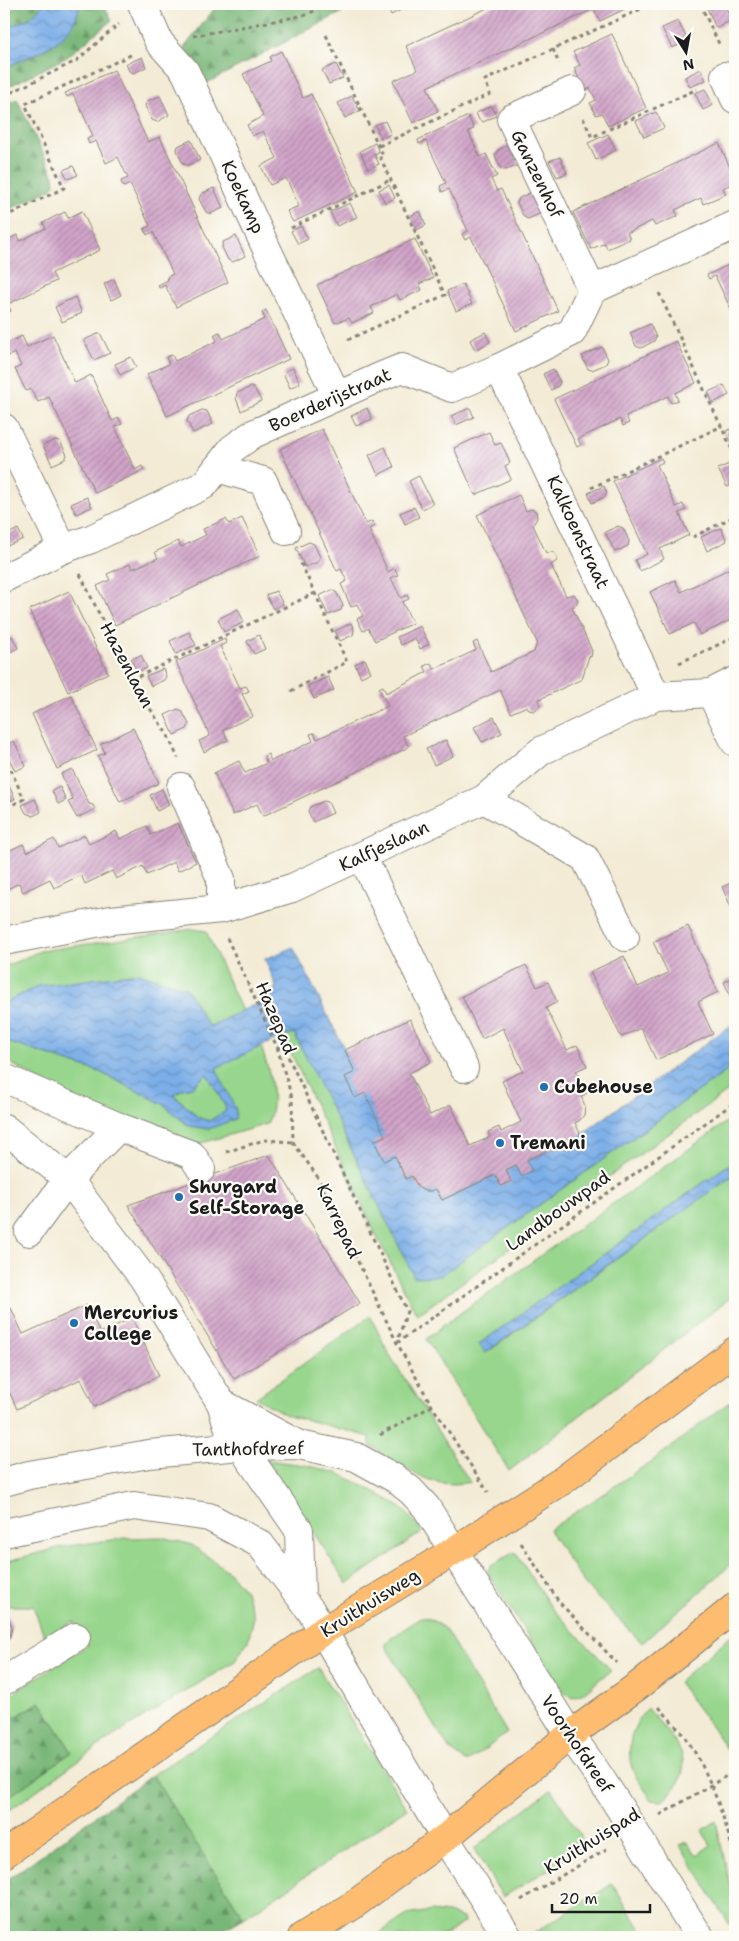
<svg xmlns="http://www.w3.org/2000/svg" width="739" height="1941" viewBox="0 0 739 1941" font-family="'Shantell Sans',sans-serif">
<defs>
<pattern id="forest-firs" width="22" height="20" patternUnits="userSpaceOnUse" patternTransform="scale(1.25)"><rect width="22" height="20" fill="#79b778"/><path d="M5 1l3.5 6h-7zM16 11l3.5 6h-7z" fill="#629462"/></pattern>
<pattern id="water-waves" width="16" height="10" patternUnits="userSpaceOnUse" patternTransform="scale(1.25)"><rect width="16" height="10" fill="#7baee8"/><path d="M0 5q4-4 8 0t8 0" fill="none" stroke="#648dbb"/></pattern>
<pattern id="building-hatch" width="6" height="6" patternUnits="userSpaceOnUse" patternTransform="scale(1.25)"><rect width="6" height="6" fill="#d1a4c9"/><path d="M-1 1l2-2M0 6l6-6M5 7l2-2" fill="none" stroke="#a985a2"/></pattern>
</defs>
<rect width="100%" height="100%" fill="#fdfcf7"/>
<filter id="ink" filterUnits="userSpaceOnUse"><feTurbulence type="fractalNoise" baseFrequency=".02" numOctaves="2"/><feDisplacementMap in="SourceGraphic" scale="10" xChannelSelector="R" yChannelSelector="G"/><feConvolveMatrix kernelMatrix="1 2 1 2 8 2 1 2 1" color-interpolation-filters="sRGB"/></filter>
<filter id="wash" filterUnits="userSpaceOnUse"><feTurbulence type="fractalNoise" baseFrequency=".0096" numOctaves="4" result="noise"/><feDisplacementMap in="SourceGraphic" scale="20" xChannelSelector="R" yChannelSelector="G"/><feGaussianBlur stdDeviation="1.12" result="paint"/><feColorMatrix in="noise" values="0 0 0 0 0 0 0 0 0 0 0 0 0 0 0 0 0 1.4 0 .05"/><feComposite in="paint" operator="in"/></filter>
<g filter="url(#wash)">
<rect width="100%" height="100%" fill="#f3ebd5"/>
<g fill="#97d68c" stroke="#5a7954">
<polygon points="193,929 206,931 242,1011 208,1027 186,988 38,986 4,1003 4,967 40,951"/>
<polygon points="294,1033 440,1276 735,1065 735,1086 417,1315 377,1237 283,1036"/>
<path d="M4,1041L100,1072L163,1104L189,1126L235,1119L215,1068L261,1046C269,1072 279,1098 267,1124L195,1145L61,1093L4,1059Z"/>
<polygon points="207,1074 226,1106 226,1111 209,1121 199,1118 174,1095 182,1089 192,1087"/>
<polygon points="735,1116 735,1160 480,1344 486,1353 735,1174 735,1294 509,1471 426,1339 448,1322"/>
<path d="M370,1316L389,1354L470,1482C429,1491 404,1466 370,1446V1437L285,1414L256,1398Z"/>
<polygon points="735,1398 735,1561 642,1643 585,1585 549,1530 655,1459"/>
<polygon points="266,1460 306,1465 340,1474 377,1493 403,1509 422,1532 347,1584"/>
<polygon points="162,1537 192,1545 229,1572 246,1592 254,1617 248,1641 235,1661 104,1742 4,1814 4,1800 72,1752 40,1702 4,1724 4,1699 88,1645 74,1621 45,1638 33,1606 4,1606 4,1562 62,1547 126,1538"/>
<polygon points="515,1552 551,1607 611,1670 582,1694 573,1697 564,1693 489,1575 488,1570 491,1565"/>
<polygon points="421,1617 429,1618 445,1629 507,1733 469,1761 466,1761 450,1750 386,1647 386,1642"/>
<polygon points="735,1632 735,1746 728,1752 711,1726 678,1682"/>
<polygon points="318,1668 407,1808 244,1918 152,1775"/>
<path d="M648,1708C655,1718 678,1743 681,1753C689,1772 676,1790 662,1801L652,1800C646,1791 639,1783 634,1773C624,1752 632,1723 648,1708Z"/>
<polygon points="551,1789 587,1846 503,1897 474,1849"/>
<polygon points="716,1821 728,1876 735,1898 735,1933 680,1845 687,1842 697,1855 711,1845 702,1831"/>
<polygon points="612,1884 646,1937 528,1937"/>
<polygon points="431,1911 448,1913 463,1918 464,1922 452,1931 437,1937 374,1937 407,1915"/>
</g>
<g fill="url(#forest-firs)" stroke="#4a6a4a">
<polygon points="4,4 44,4 30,18 4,30"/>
<path d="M80,4H103L112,20L67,57L4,89V68C38,52 72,45 80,4Z"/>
<polygon points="218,4 358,4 203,85 184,48"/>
<polygon points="17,99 54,176 55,185 51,189 4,212 4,105"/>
<polygon points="40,1702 72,1752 4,1800 4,1724"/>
<polygon points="152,1775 244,1918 210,1937 4,1937 4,1882"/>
</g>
<g fill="url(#water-waves)" stroke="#4c6582" fill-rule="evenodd">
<path d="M44,4H80C73,45 37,52 4,68V30L30,18Z"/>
<path d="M293,947L345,1050L406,1178L412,1176C417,1187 424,1195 436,1189L442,1200L581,1135L735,1022V1065L440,1276L414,1277L294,1033L283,1036L216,1068L236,1110L235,1119L209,1129L189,1126L163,1104L100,1072L4,1041V1003L38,986L138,973L186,988L209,1027L272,996L276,986L265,959ZM207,1074L225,1106L226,1111L209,1121L199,1118L174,1095L182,1089L192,1087Z"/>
<polygon points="735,1160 735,1174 485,1353 479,1344"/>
</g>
<g id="blocks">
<g fill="url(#building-hatch)">
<polygon points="386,4 398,4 401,10 391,15"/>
<polygon points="496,4 622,4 625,9 600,21 594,9 427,87 438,111 413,123 393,81 417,70 406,46"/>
<polygon points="716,4 724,4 732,20 716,28 707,8"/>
<polygon points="678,21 688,41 672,48 662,28"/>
<polygon points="612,34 646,108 608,126 602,113 596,115 590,103 596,100 590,88 585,91 574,68 580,65 573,52"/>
<polygon points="281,51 303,98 311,94 358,192 293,222 287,211 299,206 286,178 270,185 261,166 277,158 263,131 252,136 247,125 263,116 243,74 271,61 270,57"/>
<polygon points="142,57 146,67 134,73 129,71 126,64"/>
<polygon points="336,64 343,78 329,84 322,70"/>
<polygon points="701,69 706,80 690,87 685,77"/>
<polygon points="114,70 148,142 160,137 228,282 176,307 165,285 159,288 158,285 168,280 167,277 173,274 153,232 147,235 144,229 150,226 130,184 124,187 122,184 121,181 128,178 118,157 106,163 96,141 89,144 87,139 93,136 83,114 73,94 67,97 65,93"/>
<polygon points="705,89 713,105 703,110 695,93"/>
<polygon points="160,96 169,115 157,122 152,120 145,106 147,101"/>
<polygon points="352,96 360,111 345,118 338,103"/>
<polygon points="492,106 496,116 483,122 479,120 476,113"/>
<polygon points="656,112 664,128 644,137 636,121"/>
<polygon points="468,116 474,129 468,131 480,157 486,154 497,176 491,179 497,191 501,189 558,311 516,331 471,237 465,240 462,234 468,231 449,189 442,192 440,186 446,183 426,141 419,144 418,140"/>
<polygon points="385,121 391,134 381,138 375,125"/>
<polygon points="608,134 616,150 596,160 588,143"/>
<polygon points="191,140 200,160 188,165 183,164 177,150 178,146"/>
<polygon points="375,143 379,152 374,154 379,164 368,169 360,151"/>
<polygon points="719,143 735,179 735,182 723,188 726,194 703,204 701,198 675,210 678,216 655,226 652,221 627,233 630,239 607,249 605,243 591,249 573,212"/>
<polygon points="509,144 519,165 506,170 501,169 495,155 497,151"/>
<polygon points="560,157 567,173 557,177 549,161"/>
<polygon points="73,166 78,175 68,179 63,170"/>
<polygon points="389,185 395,198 385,203 379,190"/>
<polygon points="214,188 223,208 210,214 206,212 199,199 201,194"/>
<polygon points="532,192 541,213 528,219 524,217 517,203 519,198"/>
<polygon points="350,203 357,217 337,226 330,212"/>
<polygon points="82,211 100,250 52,273 56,281 8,304 11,311 4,314 4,241 18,235 20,241 46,228 43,223 54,217 65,212 68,218"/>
<polygon points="420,211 426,225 417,230 410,216"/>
<polygon points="301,226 308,239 298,244 291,231"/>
<polygon points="236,236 245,256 233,262 228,260 222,247 223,242"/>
<polygon points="415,239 433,278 419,284 422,290 400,300 397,294 371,307 374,313 352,323 349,318 335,323 317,285"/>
<polygon points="735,262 735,318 715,276 709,279 707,275"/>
<polygon points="114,279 121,295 111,300 104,284"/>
<polygon points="463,284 472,304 456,311 447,291"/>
<polygon points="75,297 82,313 62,322 55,307"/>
<polygon points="266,310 289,359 167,416 147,374 169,364 166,357 172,355 175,361 217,341 214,335 217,333 220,332 223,339 265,319 262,312"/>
<polygon points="650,324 656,337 654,341 641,348 636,346 630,333"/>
<polygon points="485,332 490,342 475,350 470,340"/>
<polygon points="100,333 110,353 94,360 84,340"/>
<polygon points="53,335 75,383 91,375 112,421 119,418 122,424 115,427 135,470 142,466 144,470 95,493 49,397 38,402 31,389 26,391 15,369 21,366 15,353 4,358 4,345 22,336 27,347"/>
<polygon points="676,341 696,383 675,393 678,400 671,403 668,396 626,416 629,423 623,426 620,419 578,439 581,445 577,447 554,399"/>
<polygon points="602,347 608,359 606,364 592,370 588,369 582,356"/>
<polygon points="131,357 136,367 120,375 115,364"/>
<polygon points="293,368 300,383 290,388 284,375 286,371"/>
<polygon points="553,369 560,382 558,386 551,390 543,374"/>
<polygon points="724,385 729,395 713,403 708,392"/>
<polygon points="251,387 255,389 261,401 241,411 236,398 237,393"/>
<polygon points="367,408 372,419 356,426 351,416"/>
<polygon points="470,408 474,417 456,425 451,416"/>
<polygon points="202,410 207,411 213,424 193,433 187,421 189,416"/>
<polygon points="735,427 735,450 726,431"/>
<polygon points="322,429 366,524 372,521 375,526 369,529 388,572 395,568 396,571 398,575 391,578 401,598 407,595 409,599 402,602 413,623 375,641 368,628 363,631 357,619 363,616 357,604 351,607 341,584 347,581 341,569 337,571 280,449"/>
<polygon points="489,432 495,445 501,443 506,453 510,463 505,466 511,479 475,495 454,448"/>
<polygon points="55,440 60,441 67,455 65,459 52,465 43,445"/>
<polygon points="385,447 394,467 378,475 369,455"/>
<polygon points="661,458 663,462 657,465 676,507 683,504 684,507 686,510 679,513 689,535 660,549 664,559 640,571 635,560 647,554 613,481"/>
<polygon points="733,462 735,468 735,483 727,487 718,469"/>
<polygon points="419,476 433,504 422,509 409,481"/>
<polygon points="604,486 607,493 605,497 592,503 588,493"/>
<polygon points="519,495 526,511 531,509 536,511 537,518 533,525 546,553 554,552 557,557 557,561 551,565 566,596 574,594 578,600 576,605 572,607 592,651 591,657 589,656 582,679 538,700 540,706 534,711 529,710 527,706 511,713 500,690 403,736 409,747 384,759 263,816 257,804 233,815 214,773 239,761 245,773 267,763 264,756 268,754 271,761 313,741 310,734 314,733 317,739 388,706 379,688 383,686 386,693 427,672 424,666 431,663 434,669 455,660 476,650 473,643 477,641 491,672 534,652 537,642 477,515"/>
<polygon points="87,497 92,507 76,514 71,504"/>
<polygon points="414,507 419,517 405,524 400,513"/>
<polygon points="242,518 260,556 115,625 97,586 110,580 107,574 130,564 132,569 158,558 155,552 178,541 181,547 206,535 203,529 226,519 229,524"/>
<polygon points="618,526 623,528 629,541 628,546 615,552 605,532"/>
<polygon points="721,528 727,541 707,551 701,537"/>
<polygon points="18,529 23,539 7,546 4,536"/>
<polygon points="309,542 314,544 320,557 318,562 305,567 296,548"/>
<polygon points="735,566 735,618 700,635 694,623 670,634 650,592 675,580 681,592"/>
<polygon points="332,590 336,592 343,605 341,610 328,615 319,596"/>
<polygon points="69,591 108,673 68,692 29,610"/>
<polygon points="276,591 283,604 273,609 266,595"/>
<polygon points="238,609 244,622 224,632 218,619"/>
<polygon points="351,623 354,630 353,635 340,641 335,631"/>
<polygon points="420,626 429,644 420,649 415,638 401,645 397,637"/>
<polygon points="189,632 196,645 176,654 170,641"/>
<polygon points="259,635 265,649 254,654 247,641"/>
<polygon points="12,636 18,648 8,653 4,640"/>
<polygon points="225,639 226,643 220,646 240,688 246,686 249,691 242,694 253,716 223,730 228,740 204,752 199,741 210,736 176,662"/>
<polygon points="141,655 147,668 137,672 131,659"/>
<polygon points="365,659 371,672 361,677 355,664"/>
<polygon points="163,669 166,676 164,680 151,686 146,676"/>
<polygon points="328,677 334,690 314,699 308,686"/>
<polygon points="71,695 97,750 57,769 32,714"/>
<polygon points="178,709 182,711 189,724 187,729 174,735 165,715"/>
<polygon points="494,717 502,733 482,742 474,727"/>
<polygon points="133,728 159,783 120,802 98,756 105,753 101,744"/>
<polygon points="446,740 453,756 434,765 426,749"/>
<polygon points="14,741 26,766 15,771 9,758 7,759 4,753 4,746"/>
<polygon points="72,769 89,804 93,805 95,809 77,818 68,802 73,800 72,797 61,774"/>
<polygon points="9,786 15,799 6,803 4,798 4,788"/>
<polygon points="60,787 66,800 58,804 52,791"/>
<polygon points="162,789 169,805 157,811 150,795"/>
<polygon points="35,799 41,812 33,816 26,813 22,805"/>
<polygon points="324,801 328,802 333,813 313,822 308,811 310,807"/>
<polygon points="178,823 196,862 178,871 174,862 147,875 143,866 116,879 112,871 85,884 81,875 54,888 50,879 23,892 19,883 4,891 4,853 23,844 27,852 54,839 58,848 85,835 89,844 116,831 120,839 147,826 151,835"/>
<polygon points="735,881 735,916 722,887"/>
<polygon points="688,926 718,992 698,1002 713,1034 656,1060 641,1028 621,1037 590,972 624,956 638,987 668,973 653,942"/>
<polygon points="526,965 537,987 548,982 557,1002 546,1008 567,1050 577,1045 587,1066 576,1071 587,1093 581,1096 585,1106 584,1115 580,1120 575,1123 581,1135 527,1160 532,1171 521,1176 516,1165 506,1170 511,1181 501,1186 495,1175 442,1200 436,1189 430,1191 424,1191 418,1187 412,1176 406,1179 395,1156 384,1161 374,1141 385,1136 365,1093 355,1098 345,1077 355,1072 345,1050 410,1019 431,1062 409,1073 430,1115 451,1105 470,1146 490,1137 488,1132 499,1127 501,1132 521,1122 502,1081 523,1071 503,1028 482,1039 462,996"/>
<polygon points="735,977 735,1006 724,982"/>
<polygon points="269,1155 360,1303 234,1379 128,1205"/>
<polygon points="87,1305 100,1333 132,1318 159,1376 94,1407 81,1379 17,1409 4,1380 4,1309 10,1306 23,1334"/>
<polygon points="4,1610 8,1616 12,1627 10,1637 4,1645"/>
</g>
</g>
</g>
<g filter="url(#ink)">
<use href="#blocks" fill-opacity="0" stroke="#888478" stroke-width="1"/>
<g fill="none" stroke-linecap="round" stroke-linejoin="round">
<g stroke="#888478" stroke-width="30">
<g id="minor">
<polyline points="142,4 159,42 185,71 263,241 337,396"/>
<polyline points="725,76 735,99"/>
<polyline points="572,91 511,119 592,290"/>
<polyline points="499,368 656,696"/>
<polyline points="4,428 63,549"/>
<polyline points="217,468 263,481 286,531"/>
<polyline points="4,578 63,549 91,539 204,485 232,449 253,434 382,376 402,368 452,388 499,368 572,332 592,290 735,225"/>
<polyline points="711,693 735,742"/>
<polyline points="181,787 221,879 221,909"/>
<polyline points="484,799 585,858 625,937"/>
<polyline points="362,856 464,1068"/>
<polyline points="4,941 111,920 221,909 292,888 484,799 541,751 656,696 711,693 735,681"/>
<polyline points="4,1078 119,1127 192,1155 201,1169"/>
<polyline points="4,1128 68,1179 144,1279 221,1403 229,1429 299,1530 301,1596"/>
<polyline points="29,1232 68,1179 119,1127"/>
<polyline points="221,1403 297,1444"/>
<path d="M4,1482L29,1475L149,1454L241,1446L299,1445L356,1457L396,1479L411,1491L426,1507L570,1735C618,1799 656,1870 700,1937"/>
<polyline points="4,1533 134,1506 209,1517 260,1544 311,1611 445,1838 508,1937"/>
<polyline points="4,1681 76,1637"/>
</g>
</g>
<g stroke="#888478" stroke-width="30">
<g id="major">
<polyline points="323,1631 452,1552 562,1481 735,1351"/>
<polyline points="445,1838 570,1735 639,1685 735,1607"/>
</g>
</g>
<g stroke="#888478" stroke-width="30">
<g id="highway">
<polyline points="4,1854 323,1631"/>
<polyline points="302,1937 352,1906 445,1838"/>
</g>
</g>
<g stroke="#888478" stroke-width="3" stroke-dasharray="4 4" stroke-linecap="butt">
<polyline points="700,4 720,46"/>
<polyline points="326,35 382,153 379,155 445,295 345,341"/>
<polyline points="193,36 306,15 328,4"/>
<polyline points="553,49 559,64"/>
<polyline points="4,96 76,61 119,24"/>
<polyline points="583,118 592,137 697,89"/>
<polyline points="379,146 490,94 485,80 652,4"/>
<polyline points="4,217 64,188 25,104 133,54"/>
<polyline points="291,228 390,180"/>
<polyline points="659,293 735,456"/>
<polyline points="591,488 722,426"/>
<polyline points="693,537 735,516"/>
<polyline points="80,574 131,680 167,734 178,758"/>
<polyline points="679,663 735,637"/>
<polyline points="131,680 315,593"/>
<polyline points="291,691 347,662 299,559"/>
<polyline points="4,755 24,799 4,809"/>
<polyline points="227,938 277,1047 292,1098 293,1142"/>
<polyline points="277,1047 285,1050 407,1311 397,1343"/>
<polyline points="293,1142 317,1176 397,1343 432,1406 488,1492"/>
<polyline points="226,1152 264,1140 293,1142"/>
<polyline points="397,1343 735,1102"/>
<polyline points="380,1435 432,1406"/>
<polyline points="521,1543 559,1602 617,1663"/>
<path d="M659,1707C669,1719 681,1730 689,1743C711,1776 725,1820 735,1858"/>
<polyline points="660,1815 735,1771"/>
<polyline points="521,1900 608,1848"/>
</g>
<use href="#minor" stroke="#fff" stroke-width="28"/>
<use href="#major" stroke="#febc70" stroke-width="28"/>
<use href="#highway" stroke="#febc70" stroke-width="28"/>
</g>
</g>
<g fill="#1f6fb2" stroke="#fdfcf7" stroke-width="2">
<circle cx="544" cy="1087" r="5"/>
<circle cx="500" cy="1143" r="5"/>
<circle cx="179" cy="1197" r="5"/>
<circle cx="74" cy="1323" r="5"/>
</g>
<g text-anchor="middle" stroke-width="4.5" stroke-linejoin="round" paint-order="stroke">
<g font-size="18" fill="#1c1c1c" stroke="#fdfcf7">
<text transform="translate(537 174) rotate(64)" y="6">Ganzenhof</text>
<text transform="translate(243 197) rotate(65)" y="6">Koekamp</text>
<text transform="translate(330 400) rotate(-24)" y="6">Boerderijstraat</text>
<text transform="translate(578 532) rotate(65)" y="6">Kalkoenstraat</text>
<text transform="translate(127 665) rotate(62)" y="6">Hazenlaan</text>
<text transform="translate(384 846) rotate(-25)" y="6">Kalfjeslaan</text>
<text transform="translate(276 1018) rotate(67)" y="6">Hazepad</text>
<text transform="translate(558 1211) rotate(-36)" y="6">Landbouwpad</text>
<text transform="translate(339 1221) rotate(65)" y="6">Karrepad</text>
<text transform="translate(248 1449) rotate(-1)" y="6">Tanthofdreef</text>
<text transform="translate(370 1603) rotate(-32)" y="6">Kruithuisweg</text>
<text transform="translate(577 1744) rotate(56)" y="6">Voorhofdreef</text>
<text transform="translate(592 1841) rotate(-32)" y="6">Kruithuispad</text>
</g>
<g font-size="18" font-weight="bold" fill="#1c1c1c" stroke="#fdfcf7" text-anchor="start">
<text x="554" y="1093">Cubehouse</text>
<text x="510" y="1149">Tremani</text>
<text x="189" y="1193">Shurgard<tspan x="189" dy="21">Self-Storage</tspan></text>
<text x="84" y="1319">Mercurius<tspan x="84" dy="21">College</tspan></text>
</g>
</g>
<rect width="739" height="1941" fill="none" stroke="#fdfcf7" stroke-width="20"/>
<g transform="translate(686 52) rotate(169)" stroke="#fdfcf7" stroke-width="4" paint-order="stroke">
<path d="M0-4L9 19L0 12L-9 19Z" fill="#1c1c1c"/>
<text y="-8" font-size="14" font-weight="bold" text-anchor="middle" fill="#1c1c1c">N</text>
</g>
<path d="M552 1904v8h98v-8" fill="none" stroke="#1c1c1c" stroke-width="2.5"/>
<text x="559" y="1904" font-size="15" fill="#1c1c1c" stroke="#fdfcf7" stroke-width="4" paint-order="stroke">20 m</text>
</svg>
